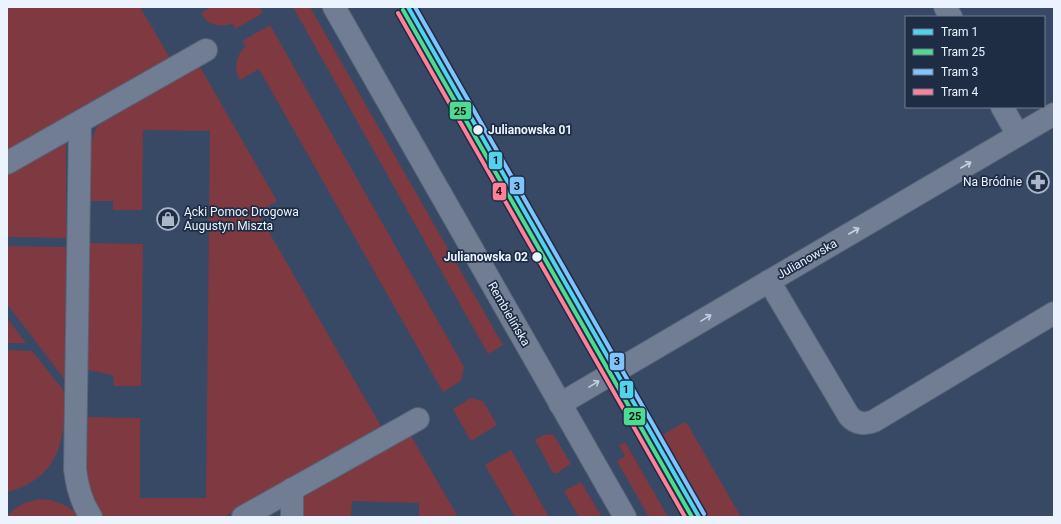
<svg xmlns="http://www.w3.org/2000/svg" width="1061" height="524" viewBox="0 0 1061 524" font-family="Roboto,sans-serif">
<rect width="100%" height="100%" fill="#384965"/>
<g fill="#7e3941">
<polygon points="7,7 140,7 170,58 7,152"/>
<path d="M211,7H260L263,13L235,29L233,24C219,27 208,26 201,13Z"/>
<polygon points="293,7 310,7 503,345 488,354"/>
<path d="M270,25L464,367L461,381L443,392L259,69L240,80C233,68 236,55 246,46L242,41Z"/>
<path d="M199,65L277,201L258,213L382,428L224,517H103C81,490 87,451 88,419L89,417L140,418V498H206L210,131L143,130L142,210H113V201H90C90,178 85,139 101,122Z"/>
<polygon points="66,141 66,238 7,237 7,175"/>
<polygon points="89,243 143,244 141,386 114,386 113,375 88,370"/>
<polygon points="7,246 66,247 65,380 7,304"/>
<polygon points="7,318 26,343 7,343"/>
<path d="M7,350L32,351C40,360 47,370 55,380C58,383 62,387 64,392C66,397 65,407 64,413C64,453 48,482 7,492Z"/>
<polygon points="471,398 483,401 497,425 471,441 453,409"/>
<polygon points="684,422 688,425 741,517 707,517 661,436"/>
<polygon points="410,434 458,517 419,517 419,503 352,501 351,517 300,517 301,496"/>
<polygon points="549,434 553,435 555,437 571,464 557,473 553,473 535,440 544,435"/>
<polygon points="625,442 668,517 649,517 617,461 625,456 619,445"/>
<polygon points="511,450 549,517 515,517 485,465"/>
<polygon points="581,482 602,517 579,517 564,491"/>
<path d="M41,499C56,500 70,506 80,517H7C16,505 27,501 41,499Z"/>
</g>
<g fill="none" stroke-linecap="round" stroke-linejoin="round">
<g stroke="#586377" stroke-width="24">
<g id="minor">
<polyline points="334,7 625,517"/>
<polyline points="945,7 951,17"/>
<polyline points="1002,107 1018,135"/>
<path d="M80,122L75,469C77,487 81,502 91,517"/>
<polyline points="7,163 206,50"/>
<path d="M769,281L849,416C856,424 865,425 874,421L1054,313"/>
<polyline points="560,404 1054,114"/>
<polyline points="243,517 418,419"/>
<polyline points="292,517 292,489"/>
</g>
</g>
<use href="#minor" stroke="#707d92" stroke-width="22"/>
<g stroke="#1e2d44" stroke-width="7">
<polyline id="tram-1" points="408,7 699,517"/>
</g>
<g stroke="#1e2d44" stroke-width="7">
<polyline id="tram-2" points="403,10 692,517"/>
</g>
<g stroke="#1e2d44" stroke-width="7">
<polyline id="tram-3" points="415,7 704,514"/>
</g>
<g stroke="#1e2d44" stroke-width="7">
<polyline id="tram-4" points="398,13 685,517"/>
</g>
<use href="#tram-1" stroke="#53d2ee" stroke-width="4"/>
<use href="#tram-2" stroke="#4ddb92" stroke-width="4"/>
<use href="#tram-3" stroke="#80c4ff" stroke-width="4"/>
<use href="#tram-4" stroke="#ff8098" stroke-width="4"/>
</g>
<defs><path id="oneway-shaft" d="M-6 0H5M1.5-3L5.5 0L1.5 3" fill="none" stroke-width="1.6" stroke-linecap="round" stroke-linejoin="round"/></defs>
<g stroke="#c6d0de">
<use href="#oneway-shaft" transform="translate(966 165) rotate(-30)"/>
<use href="#oneway-shaft" transform="translate(854 231) rotate(-30)"/>
<use href="#oneway-shaft" transform="translate(706 318) rotate(-31)"/>
<use href="#oneway-shaft" transform="translate(594 384) rotate(-31)"/>
</g>
<defs>
<g id="pharmacy-ring" transform="scale(1.15)"><circle r="9.5" fill="#1e2d44" stroke="#acb8c9" stroke-width="1.5"/><path d="M-2-6h4v4h4v4h-4v4h-4v-4h-4v-4h4Z" fill="#acb8c9"/></g>
<g id="shop-ring" transform="scale(1.15)"><circle r="9.5" fill="#1e2d44" stroke="#acb8c9" stroke-width="1.5"/><path d="M-5-2.5h2.3a2.7 3.5 0 0 1 5.4 0H5L5.5 6h-11ZM-1.5-2.5h3a1.5 2.3 0 0 0-3 0Z" fill="#acb8c9"/></g>
</defs>
<g fill-rule="evenodd">
<use href="#pharmacy-ring" x="1038" y="182"/>
<use href="#shop-ring" x="168" y="219"/>
</g>
<g fill="#ebf3ff" stroke="#1e2d44" stroke-width="1.5">
<circle cx="478" cy="130" r="5.5"/>
<circle cx="537" cy="257" r="5.5"/>
</g>
<g text-anchor="middle" stroke-width="3.5" stroke-linejoin="round" paint-order="stroke">
<g font-size="12" font-weight="bold" fill="#ebf3ff" stroke="#1e2d44" text-anchor="start">
<text x="488" y="134">Julianowska 01</text>
<text x="528" y="261" text-anchor="end">Julianowska 02</text>
</g>
<g font-size="12" fill="#ebf3ff" stroke="#1e2d44" text-anchor="end">
<text x="1022" y="186">Na Bródnie</text>
<text x="184" y="216" text-anchor="start">Ącki Pomoc Drogowa<tspan x="184" dy="14">Augustyn Miszta</tspan></text>
</g>
<g font-size="12" fill="#ebf3ff" stroke="#1e2d44">
<text transform="translate(807 259) rotate(-30)" y="4">Julianowska</text>
<text transform="translate(509 314) rotate(60)" y="4">Rembielińska</text>
</g>
</g>
<g stroke="#1e2d44" stroke-width="1.5">
<rect x="449" y="101" width="23" height="19" rx="4" fill="#4ddb92"/>
<rect x="488" y="151" width="15" height="19" rx="4" fill="#53d2ee"/>
<rect x="509" y="176" width="16" height="19" rx="4" fill="#80c4ff"/>
<rect x="492" y="182" width="15" height="19" rx="4" fill="#ff8098"/>
<rect x="609" y="352" width="16" height="19" rx="4" fill="#80c4ff"/>
<rect x="619" y="380" width="15" height="19" rx="4" fill="#53d2ee"/>
<rect x="623" y="407" width="23" height="19" rx="4" fill="#4ddb92"/>
</g>
<g font-size="11" text-anchor="middle" font-weight="bold" fill="#111">
<text x="460" y="115">25</text>
<text x="496" y="164">1</text>
<text x="517" y="190">3</text>
<text x="499" y="195">4</text>
<text x="617" y="365">3</text>
<text x="626" y="393">1</text>
<text x="635" y="420">25</text>
</g>
<rect width="1061" height="524" fill="none" stroke="#ebf3ff" stroke-width="16"/>
<rect x="905" y="16" width="140" height="92" fill="#1e2d44" stroke="#707c8f"/>
<rect x="913" y="29" width="20" height="6" fill="#53d2ee" stroke="#707c8f"/>
<text x="941" y="36" font-size="12" fill="#ebf3ff">Tram 1</text>
<rect x="913" y="49" width="20" height="6" fill="#4ddb92" stroke="#707c8f"/>
<text x="941" y="56" font-size="12" fill="#ebf3ff">Tram 25</text>
<rect x="913" y="69" width="20" height="6" fill="#80c4ff" stroke="#707c8f"/>
<text x="941" y="76" font-size="12" fill="#ebf3ff">Tram 3</text>
<rect x="913" y="89" width="20" height="6" fill="#ff8098" stroke="#707c8f"/>
<text x="941" y="96" font-size="12" fill="#ebf3ff">Tram 4</text>
</svg>
